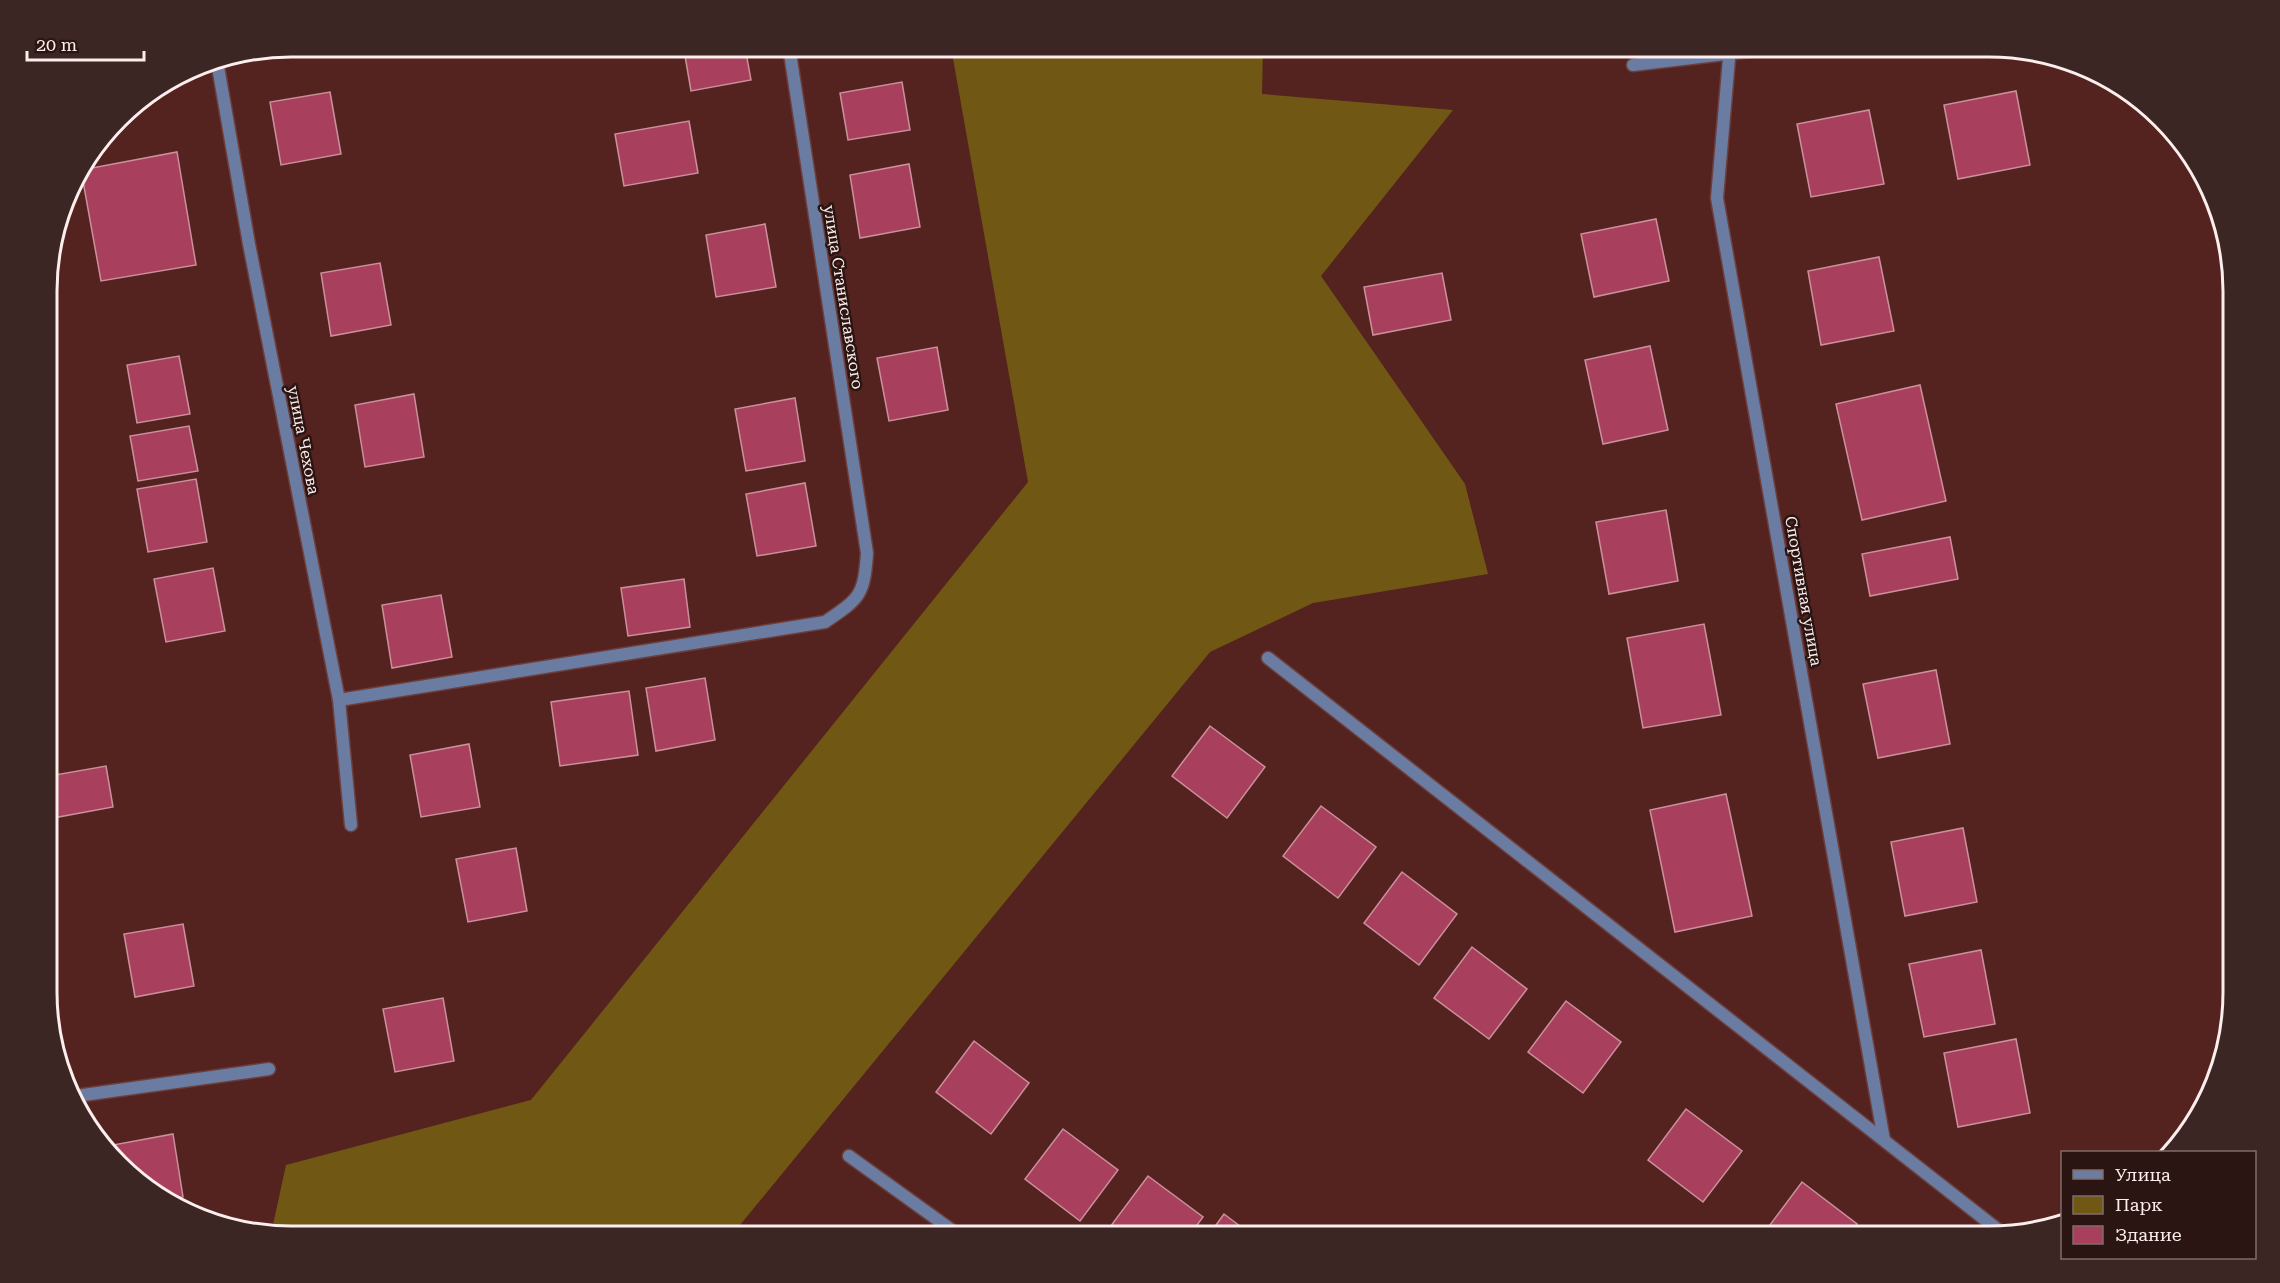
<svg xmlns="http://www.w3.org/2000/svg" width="2280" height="1283" viewBox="0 0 2280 1283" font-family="'Roboto Serif',serif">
<rect width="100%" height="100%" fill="#542320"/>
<polygon fill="#715714" points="951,47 1263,47 1262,94 1453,110 1321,276 1465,484 1488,574 1313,603 1210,652 731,1236 290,1236 271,1234 286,1165 531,1100 1028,482"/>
<g fill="#a8405d" stroke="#cb909c" stroke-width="1.5">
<polygon points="703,47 745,47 751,80 691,91 684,50"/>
<polygon points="902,82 910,130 848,140 840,93"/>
<polygon points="2016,91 2030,165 1958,179 1944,105"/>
<polygon points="330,92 341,154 281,165 270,102"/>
<polygon points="1869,110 1884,184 1811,197 1797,124"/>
<polygon points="689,121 698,173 624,186 615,134"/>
<polygon points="177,152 196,265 101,281 81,170"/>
<polygon points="909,164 920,227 860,238 850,175"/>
<polygon points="1656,219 1669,281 1594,297 1581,234"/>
<polygon points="765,224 776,287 716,297 706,235"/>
<polygon points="1879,257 1894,331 1821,345 1808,271"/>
<polygon points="380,263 391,325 331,336 321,273"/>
<polygon points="1442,273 1451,320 1373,335 1364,287"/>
<polygon points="1650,346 1668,430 1603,444 1585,360"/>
<polygon points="937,347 948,410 889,421 877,358"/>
<polygon points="179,356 190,414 137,423 127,365"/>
<polygon points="1920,385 1946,501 1862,520 1836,404"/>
<polygon points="414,394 424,457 365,467 355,405"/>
<polygon points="795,398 805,461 746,471 735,409"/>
<polygon points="189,426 198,471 138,481 130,436"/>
<polygon points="196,479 207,542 148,552 137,489"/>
<polygon points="805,483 816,546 757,556 746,494"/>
<polygon points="1666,510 1678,581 1609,594 1596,522"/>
<polygon points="1950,537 1958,579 1870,596 1862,554"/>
<polygon points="213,568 225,631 166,642 154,579"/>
<polygon points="684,579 690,627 628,636 621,588"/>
<polygon points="441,595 452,657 392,668 382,605"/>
<polygon points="1704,624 1721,715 1643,728 1627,638"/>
<polygon points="1936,670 1950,744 1878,758 1863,684"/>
<polygon points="705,678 715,740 656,751 646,688"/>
<polygon points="629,691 638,755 560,766 551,702"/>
<polygon points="1210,726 1265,767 1227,818 1172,776"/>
<polygon points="469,744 480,807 421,817 410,755"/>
<polygon points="106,766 113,807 53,818 49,776"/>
<polygon points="1726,794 1752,916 1675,932 1650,810"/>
<polygon points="1321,806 1376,847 1338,898 1283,856"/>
<polygon points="1963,828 1977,902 1905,916 1891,842"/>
<polygon points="516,848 527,911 468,922 456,859"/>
<polygon points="1402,872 1457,914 1419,965 1364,923"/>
<polygon points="183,924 194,986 135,997 124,934"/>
<polygon points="1472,947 1527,989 1489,1039 1434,998"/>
<polygon points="1981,950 1995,1024 1924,1037 1909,964"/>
<polygon points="443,998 454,1061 395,1072 383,1009"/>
<polygon points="1566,1001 1621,1042 1583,1093 1528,1052"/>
<polygon points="2016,1039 2030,1113 1958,1127 1944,1053"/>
<polygon points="974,1041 1029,1083 991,1134 936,1092"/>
<polygon points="1686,1109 1742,1151 1703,1202 1648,1160"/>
<polygon points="1063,1129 1118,1170 1080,1221 1025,1179"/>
<polygon points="173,1134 183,1197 165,1200 114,1153 113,1145"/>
<polygon points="1148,1176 1203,1217 1189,1236 1123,1236 1110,1227"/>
<polygon points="1802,1182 1857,1224 1848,1236 1768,1236 1764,1233"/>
<polygon points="1224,1214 1253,1236 1208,1236"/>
</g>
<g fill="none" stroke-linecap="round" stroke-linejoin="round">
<g stroke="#6c3f3d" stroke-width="15">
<polyline id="service" points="339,700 351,825"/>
</g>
<g stroke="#6c3f3d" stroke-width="15">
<g id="minor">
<polyline points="1730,47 1717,198 1884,1140"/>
<path d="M217,61L249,244L339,700L825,622C860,598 864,596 867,553L789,47"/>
<polyline points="1633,65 1783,47"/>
<polyline points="1268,658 2006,1236"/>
<polyline points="76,1096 269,1069"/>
<polyline points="849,1156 960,1236"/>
</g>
</g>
<use href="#service" stroke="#6b7ca2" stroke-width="12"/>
<use href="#minor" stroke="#6b7ca2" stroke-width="12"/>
</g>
<g text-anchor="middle" stroke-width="5" stroke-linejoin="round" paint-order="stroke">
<g font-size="16" fill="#fceeed" stroke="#2b1513">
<text transform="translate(844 297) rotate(81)" y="6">улица Станиславского</text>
<text transform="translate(304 440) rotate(79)" y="6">улица Чехова</text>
<text transform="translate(1804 591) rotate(80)" y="6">Спортивная улица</text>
</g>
</g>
<path d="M0 0H2280V1283H0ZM291 57H1989A234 234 0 0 1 2223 291V992A234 234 0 0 1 1989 1226H291A234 234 0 0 1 57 992V291A234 234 0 0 1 291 57Z" fill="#3c2624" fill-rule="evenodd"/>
<path fill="none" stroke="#fceeed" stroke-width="3" d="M291 57H1989A234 234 0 0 1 2223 291V992A234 234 0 0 1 1989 1226H291A234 234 0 0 1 57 992V291A234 234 0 0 1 291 57Z"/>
<rect x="2061" y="1151" width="195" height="108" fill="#2b1513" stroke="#7f6c6a" stroke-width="1.5"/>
<rect x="2073" y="1170" width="30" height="9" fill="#6b7ca2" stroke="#7f6c6a" stroke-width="1.5"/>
<text x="2115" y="1181" font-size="18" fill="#fceeed">Улица</text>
<rect x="2073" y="1196" width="30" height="18" fill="#715714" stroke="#7f6c6a" stroke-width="1.5"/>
<text x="2115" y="1211" font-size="18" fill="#fceeed">Парк</text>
<rect x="2073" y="1226" width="30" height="18" fill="#a8405d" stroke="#7f6c6a" stroke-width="1.5"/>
<text x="2115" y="1241" font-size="18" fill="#fceeed">Здание</text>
<path d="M27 51v9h117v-9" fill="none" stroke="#fceeed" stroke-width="3"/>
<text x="36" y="51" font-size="18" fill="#fceeed" stroke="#2b1513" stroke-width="4.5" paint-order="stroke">20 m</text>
</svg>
